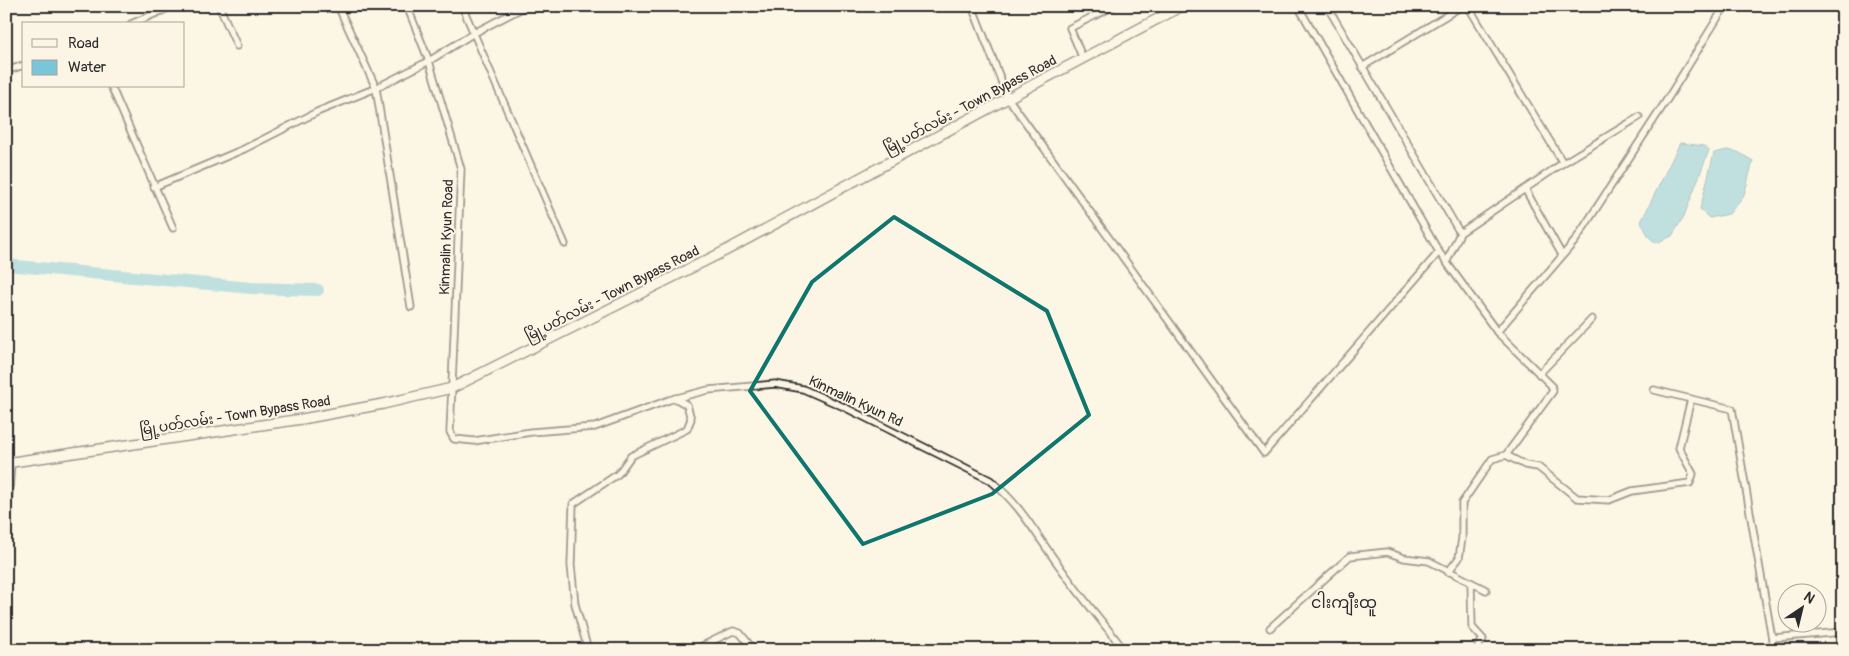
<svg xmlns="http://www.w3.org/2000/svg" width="1849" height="656" viewBox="0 0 1849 656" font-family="Pangolin,'Noto Sans Myanmar',sans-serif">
<rect width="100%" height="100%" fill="#fcf5e5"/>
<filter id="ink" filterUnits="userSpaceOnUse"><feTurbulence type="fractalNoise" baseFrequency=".02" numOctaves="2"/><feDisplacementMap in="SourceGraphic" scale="10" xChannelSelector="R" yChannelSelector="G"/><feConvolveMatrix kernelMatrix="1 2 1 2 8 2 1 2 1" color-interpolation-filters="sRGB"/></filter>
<g filter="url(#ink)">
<g fill="#79c6d8" stroke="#5a8893">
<polygon points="1680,143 1704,146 1709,150 1684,216 1672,236 1656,243 1649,237 1641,222"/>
<polygon points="1727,150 1738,152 1753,161 1744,195 1729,214 1709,218 1700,209 1714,153"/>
</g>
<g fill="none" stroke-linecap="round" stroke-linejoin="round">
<polyline stroke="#79c6d8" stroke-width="12" points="6,265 251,288 318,290"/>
<g stroke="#2b2b2b" stroke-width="9">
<g id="street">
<polyline points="219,6 237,46"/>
<polyline points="338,6 376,88 411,307"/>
<path d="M407,6L429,61L461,169L450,432L454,439L474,441L531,432L595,427L669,400L708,390L775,384L803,389L844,407L990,480C1022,506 1036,535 1060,567C1080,596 1103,622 1124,650"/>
<polyline points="462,6 565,244"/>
<polyline points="972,6 1008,98 1264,453 1439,252 1298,6"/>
<polyline points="1327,6 1460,233"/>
<polyline points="1468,6 1563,163"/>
<polyline points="131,24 173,6"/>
<polyline points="1083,59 1070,28 1114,6"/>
<polyline points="1362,67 1462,6"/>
<polyline points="6,71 24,65"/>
<polyline points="111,86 173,228"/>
<polyline points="154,187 244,149 317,112 376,88 429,61 474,33 526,6"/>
<polyline points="1525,189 1562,255"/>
<polyline points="1439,252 1497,332 1575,241 1668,98 1725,6"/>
<polyline points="1447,261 1460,233 1563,163 1639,117"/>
<polyline points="1497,332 1551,385 1553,391 1506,455"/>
<polyline points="1539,374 1592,319"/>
<polyline points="1654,390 1732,409 1774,650"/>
<polyline points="6,534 11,464"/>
<polyline points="1448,572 1459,558 1462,538 1462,503 1492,459 1506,455 1525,465 1538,467 1577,498 1609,500 1632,491 1690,483 1693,474 1679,448 1691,399"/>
<polyline points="1471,584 1472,627 1483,639 1476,650"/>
<polyline points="1270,628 1350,556 1387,552 1404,558 1429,561 1486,590"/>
<polyline points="1772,638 1843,632"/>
<polyline points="588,650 575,604 571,565 573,504 618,474 631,456 687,429 691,419 687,405 675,398"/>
<polyline points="694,650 733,631 740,633 754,650"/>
</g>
</g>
<g stroke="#2b2b2b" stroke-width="12">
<polyline id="secondary" points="6,463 302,419 383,404 452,388 725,251 1008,98 1182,6"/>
</g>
<use href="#street" stroke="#fcf5e5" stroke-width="5.5"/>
<use href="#secondary" stroke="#fcf5e5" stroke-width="9"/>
</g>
</g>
<path d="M0 0H1849V656H0ZM894,217L1047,311L1089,415L992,494L863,544L750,391L812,282Z" fill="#fcf5e5" fill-opacity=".55" fill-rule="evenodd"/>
<path fill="none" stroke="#0f766e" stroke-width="4" stroke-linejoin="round" d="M894,217L1047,311L1089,415L992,494L863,544L750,391L812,282Z"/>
<g text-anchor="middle" stroke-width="4" stroke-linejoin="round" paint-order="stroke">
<g font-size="14" fill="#2b2b2b" stroke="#fcf5e5">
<text transform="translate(970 104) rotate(-28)" y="5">မြို့ပတ်လမ်း - Town Bypass Road</text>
<text transform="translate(446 237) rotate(-88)" y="5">Kinmalin Kyun Road</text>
<text transform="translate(612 293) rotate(-27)" y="5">မြို့ပတ်လမ်း - Town Bypass Road</text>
<text transform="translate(856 401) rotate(25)" y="5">Kinmalin Kyun Rd</text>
<text transform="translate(235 415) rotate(-9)" y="5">မြို့ပတ်လမ်း - Town Bypass Road</text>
</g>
<g font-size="16" fill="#2b2b2b" stroke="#fcf5e5">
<text x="1344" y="608">ငါးကျီးထူ</text>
</g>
</g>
<rect width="1849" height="656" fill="none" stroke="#fcf5e5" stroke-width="25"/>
<rect x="12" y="12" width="1824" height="631" fill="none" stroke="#2b2b2b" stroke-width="2" filter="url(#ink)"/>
<rect x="22" y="22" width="162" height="65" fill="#fcf5e5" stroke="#a8a49b"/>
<rect x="32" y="39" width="25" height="8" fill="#fcf5e5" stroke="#a8a49b"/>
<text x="68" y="48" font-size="15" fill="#2b2b2b">Road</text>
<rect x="32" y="60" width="25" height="15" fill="#79c6d8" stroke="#a8a49b"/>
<text x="68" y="72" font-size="15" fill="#2b2b2b">Water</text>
<g transform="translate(1802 608) rotate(35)"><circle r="24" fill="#fcf5e5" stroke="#a8a49b"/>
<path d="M0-4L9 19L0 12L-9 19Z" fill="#2b2b2b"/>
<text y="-8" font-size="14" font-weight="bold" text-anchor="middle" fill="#2b2b2b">N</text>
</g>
</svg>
